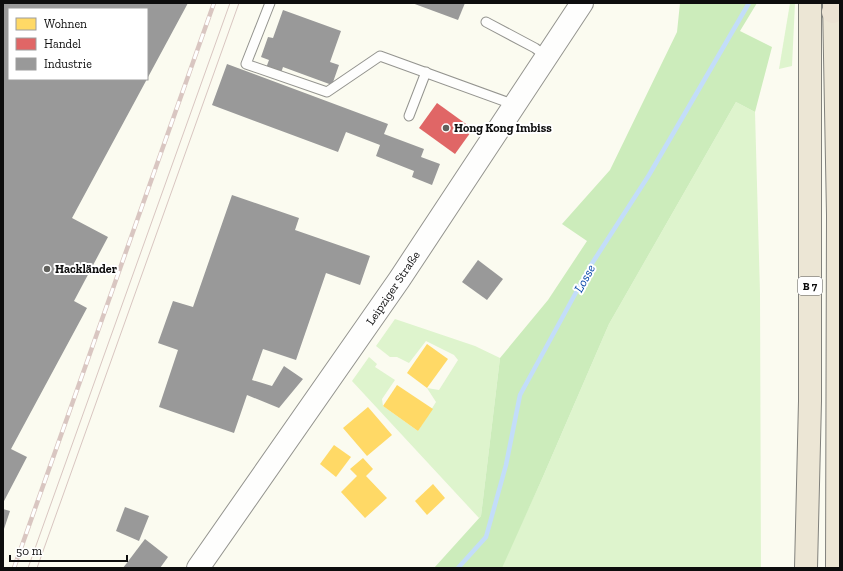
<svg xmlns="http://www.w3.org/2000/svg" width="843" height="571" viewBox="0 0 843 571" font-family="'Zilla Slab',serif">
<rect width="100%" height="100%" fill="#fbfbf0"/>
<g fill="#def4cd">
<polygon points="790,3 795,3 792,66 779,69"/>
<polygon points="736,102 755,112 760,293 761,568 501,568 542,479 609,324"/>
<polygon points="395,319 475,346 500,358 481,516 479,518 352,381 369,357 377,364 375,367 395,380 382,399 383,406 418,431 436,402 427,388 439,390 458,360 454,355 426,341 409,363 397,357 390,357 376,346"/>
</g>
<polygon fill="#ccecbb" points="680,3 757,3 740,31 772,47 755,112 736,102 609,324 542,479 502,568 434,568 481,516 500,358 548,300 587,241 562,224 610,170 677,32"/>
<g fill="#ffd966">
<polygon points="427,344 448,359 427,388 407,373"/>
<polygon points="397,385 433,409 418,431 383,406"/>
<polygon points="368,407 392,435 367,456 343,428"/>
<polygon points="334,445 351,457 336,477 320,464"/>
<polygon points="363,458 373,469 366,476 387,498 365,518 341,492 357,476 350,469"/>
<polygon points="433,484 445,498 427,515 415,501"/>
</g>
<polygon fill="#e06666" points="437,103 473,129 455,154 419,128"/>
<g fill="#999">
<polygon points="3,3 188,3 147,79 147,9 9,9 9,79 147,79 72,218 108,237 74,301 87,308 11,449 27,457 3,503"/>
<polygon points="412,3 465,3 458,20"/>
<polygon points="283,10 341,31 330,62 339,65 332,85 283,67 281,73 266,68 269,60 261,57 268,37 273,38"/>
<polygon points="227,64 388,124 384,134 424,149 421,157 440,164 432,185 412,177 414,171 376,156 380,145 346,132 338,152 212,105"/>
<polygon points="232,195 299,218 295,230 370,256 360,285 326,273 296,360 263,349 252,380 272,386 284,366 303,379 279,408 247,395 234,433 159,407 178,350 158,343 173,301 193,307"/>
<polygon points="478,260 503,279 487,300 462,282"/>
<polygon points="125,507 149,516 139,541 116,531"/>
<polygon points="3,509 10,511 3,532"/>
<polygon points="145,539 168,557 160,568 123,568"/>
</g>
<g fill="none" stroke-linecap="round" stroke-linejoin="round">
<polyline stroke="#c3ddf9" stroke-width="4.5" points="458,568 486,537 506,465 520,395 591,265 649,175 749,3"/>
<g stroke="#94948f" stroke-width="11">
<g id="service">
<polyline points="270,3 246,64 327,92 380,56 515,105"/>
<polyline points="486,22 535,48 547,57"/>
<polyline points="409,116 426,72"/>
</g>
</g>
<g stroke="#94948f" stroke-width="24">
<polyline id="tertiary" points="198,568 399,280 582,3"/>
</g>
<g stroke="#81817c" stroke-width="24">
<g id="trunk">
<polyline points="834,3 838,215 837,568"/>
<polyline points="806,568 810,401 810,3"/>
</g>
</g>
<g stroke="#81817c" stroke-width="24">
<polyline id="motorway" points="833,12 837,3"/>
</g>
<use href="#service" stroke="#fefefd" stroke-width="9"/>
<use href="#tertiary" stroke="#fefefd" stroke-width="22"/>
<use href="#trunk" stroke="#ece6d5" stroke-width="22"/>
<use href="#motorway" stroke="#ebe2d3" stroke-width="22"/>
<g stroke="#d9c6c1" stroke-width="1">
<polyline points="28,568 230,3"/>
<polyline points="37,568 239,3"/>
</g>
<g stroke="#d9c6c1" stroke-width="4.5">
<polyline id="rail" points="14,568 214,3"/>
</g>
<use href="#rail" stroke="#fff" stroke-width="3" stroke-dasharray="9" stroke-linecap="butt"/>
</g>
<g fill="#60605c" stroke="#fff" stroke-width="1.5">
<circle cx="446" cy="128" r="4"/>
<circle cx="47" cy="269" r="4"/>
</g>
<g text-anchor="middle" stroke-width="4" stroke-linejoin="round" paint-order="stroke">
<rect fill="#fff" stroke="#565656" stroke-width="1" x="798" y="277" width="24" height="18" rx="3"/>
<g font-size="11" font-weight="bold" fill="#0d0d0d">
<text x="810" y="290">B 7</text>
</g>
<g font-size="12" font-weight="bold" fill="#0d0d0d" stroke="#fff" text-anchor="start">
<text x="454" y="132">Hong Kong Imbiss</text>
<text x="55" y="273">Hackländer</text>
</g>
<g font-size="12" fill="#0d0d0d" stroke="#fff">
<text transform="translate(393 288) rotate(-56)" y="4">Leipziger Straße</text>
</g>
<g font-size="13" font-style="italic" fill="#0948ab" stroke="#fff">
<text transform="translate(584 278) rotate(-61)" y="5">Losse</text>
</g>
</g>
<rect width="843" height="571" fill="none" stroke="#0d0d0d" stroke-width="8"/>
<rect x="8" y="8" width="140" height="72" fill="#ffffff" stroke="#9e9e9e"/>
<rect x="16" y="18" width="20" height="12" fill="#ffd966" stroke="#9e9e9e"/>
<text x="44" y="28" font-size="12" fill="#0d0d0d">Wohnen</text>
<rect x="16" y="38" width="20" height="12" fill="#e06666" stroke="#9e9e9e"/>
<text x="44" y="48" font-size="12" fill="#0d0d0d">Handel</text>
<rect x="16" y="58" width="20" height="12" fill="#999999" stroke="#9e9e9e"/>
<text x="44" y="68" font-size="12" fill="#0d0d0d">Industrie</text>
<path d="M10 555v6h117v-6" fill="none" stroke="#0d0d0d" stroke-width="2"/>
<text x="16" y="555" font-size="12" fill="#0d0d0d" stroke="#ffffff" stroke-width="3" paint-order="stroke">50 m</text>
</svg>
